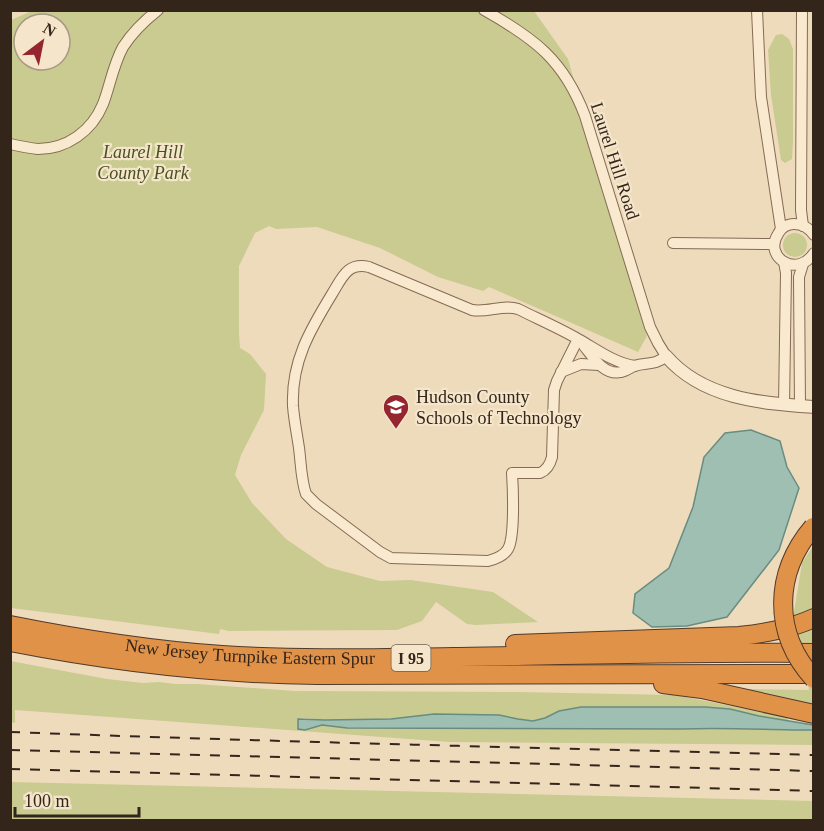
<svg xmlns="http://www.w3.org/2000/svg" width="824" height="831" viewBox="0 0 824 831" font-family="'Times New Roman',serif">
<rect width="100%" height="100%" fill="#eedbbc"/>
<g fill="#c9cb90" fill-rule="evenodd">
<path d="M34,10L534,11L568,59L647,336L638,352L489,287L483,291L438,277L380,248L317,227L276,229L269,226L255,233L239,266V333L240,348L250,354L266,374L264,410L241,455L235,475L252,503L286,539L327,567L380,581L411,580L493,592L538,622L476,625L467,624L436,602L422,621L397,630L229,631L220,629L219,634L11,608V20ZM24,24H60V60H24Z"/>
<polygon points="782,34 789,39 793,49 793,142 792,159 785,163 781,160 771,95 768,50 776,35"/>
<circle cx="795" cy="245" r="12"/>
<polygon points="813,546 813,710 777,703 747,689 809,690 793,618 802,563"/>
<path d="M10,661L107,679L143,683L159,682L175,684H197L295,691L518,692L674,695L785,716L789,721L705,707H581L559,711L545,718L533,721L518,719L499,715L434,714L391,719L325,720L305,718L298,719V730H305L322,725L347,728L681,729C725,727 769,730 813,730V745L449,742L15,710V723L11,722Z"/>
<polygon points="10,782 813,801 814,820 11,820"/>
</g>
<g fill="#a0bfb3" stroke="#688c80" stroke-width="1.5">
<polygon points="751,430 780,441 787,467 799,488 779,550 727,617 687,626 652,627 633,613 635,594 669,568 693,507 704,457 725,433"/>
<path d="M581,707H705L730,709L759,716L813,725V730C769,730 725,727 681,729L347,728L322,725L305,730L298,729V719L325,720L391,719L434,714L499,715L518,719L533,721L545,718L559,711Z"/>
</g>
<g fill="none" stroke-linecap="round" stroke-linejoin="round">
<g stroke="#856b55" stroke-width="12">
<g id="minor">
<path d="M484,10C534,38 564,60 585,116L650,327L658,343L666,356C655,366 647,362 634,366C630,368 626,371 621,372C604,376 593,357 584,346"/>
<polyline points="757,10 761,97 781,229"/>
<polyline points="802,10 801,210 803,226"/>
<path d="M10,144C19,146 29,148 38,149C67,149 92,131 103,104C110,86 113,65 123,47C132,33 144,21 158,10"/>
<path d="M814,235C809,228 803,224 794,224C787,224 781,228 778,234C763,257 797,279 814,253"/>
<polyline points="673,243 774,244"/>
<polyline points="784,262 786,273 784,405"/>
<path d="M578,339L557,381L554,390L552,457C550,465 547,470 540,473H512C513,488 515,537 508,549C504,556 496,559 488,561L391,558L380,552L316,504L306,494C301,480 301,463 299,448C297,434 294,420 293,406C291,362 310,330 332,294C342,278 347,262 369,267L472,310C487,313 504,304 518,309C538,319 559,328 578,339C596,349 614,363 635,366"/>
<polyline points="561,372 581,364 599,365"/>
<polyline points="800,406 799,277 803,264"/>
</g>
</g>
<g stroke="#856b55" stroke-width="14">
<path id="tertiary" d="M666,356C703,399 761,403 814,407"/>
</g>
<g stroke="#523a2a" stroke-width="20">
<g id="motorway">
<path id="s1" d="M10,625C80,639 151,650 222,655C299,660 377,658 454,657C574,655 694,652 814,653"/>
<path d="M10,642C112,662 213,674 317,675L814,674"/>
<path d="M515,644L739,636C765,633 790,629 814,618"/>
<polyline points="663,684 702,689 814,714"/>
</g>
</g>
<use href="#minor" stroke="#f9e9cf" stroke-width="10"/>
<use href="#tertiary" stroke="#f9e9cf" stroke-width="12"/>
<use href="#motorway" stroke="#e19249" stroke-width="18"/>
<g stroke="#34251b" stroke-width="2" stroke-dasharray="10 10" stroke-linecap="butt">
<path d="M10,732C278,742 546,748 814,755"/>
<polyline points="10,750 814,771"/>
<polyline points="10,769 814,791"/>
</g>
<g stroke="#523a2a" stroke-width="20" stroke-linecap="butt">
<path id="motorway-bridge" d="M813,527C774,573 772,633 814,679"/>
</g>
<use href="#motorway-bridge" stroke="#e19249" stroke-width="18"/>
</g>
<defs>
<g id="school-pin" transform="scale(1.35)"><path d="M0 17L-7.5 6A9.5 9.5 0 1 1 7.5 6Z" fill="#95252f" stroke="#f5e6cb"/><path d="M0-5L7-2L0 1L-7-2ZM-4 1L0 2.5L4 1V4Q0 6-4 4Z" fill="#fff"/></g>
</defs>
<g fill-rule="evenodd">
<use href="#school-pin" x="396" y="407"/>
</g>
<g text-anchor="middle" stroke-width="4.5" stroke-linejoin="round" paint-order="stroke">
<rect fill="#f5e6cb" stroke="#6e5f50" stroke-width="1.5" x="391.5" y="645" width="39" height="26" rx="4.5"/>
<g font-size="16" font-weight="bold" fill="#34251b">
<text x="411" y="664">I 95</text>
</g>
<g font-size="18" font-style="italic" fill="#495121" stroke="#f5e6cb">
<text x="143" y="158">Laurel Hill<tspan x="143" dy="21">County Park</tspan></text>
</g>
<g font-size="18" fill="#34251b" stroke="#f5e6cb">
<text transform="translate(615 161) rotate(72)" y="6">Laurel Hill Road</text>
<text dy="6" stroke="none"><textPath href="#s1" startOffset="242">New Jersey Turnpike Eastern Spur</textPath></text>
</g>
<g font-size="18" fill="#34251b" stroke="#f5e6cb" text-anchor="start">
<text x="416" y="403">Hudson County<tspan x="416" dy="21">Schools of Technology</tspan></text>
</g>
</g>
<rect width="824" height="831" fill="none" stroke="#34251b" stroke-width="24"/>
<g transform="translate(42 42) rotate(32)"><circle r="28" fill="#f5e6cb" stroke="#a89985" stroke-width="1.5"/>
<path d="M0-4.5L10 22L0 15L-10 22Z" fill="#95252f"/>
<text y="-9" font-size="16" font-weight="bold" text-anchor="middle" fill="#34251b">N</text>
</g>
<path d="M15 807v9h124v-9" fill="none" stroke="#34251b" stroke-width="3"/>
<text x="24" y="807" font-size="18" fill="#34251b" stroke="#f5e6cb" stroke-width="4.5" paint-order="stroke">100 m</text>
</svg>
